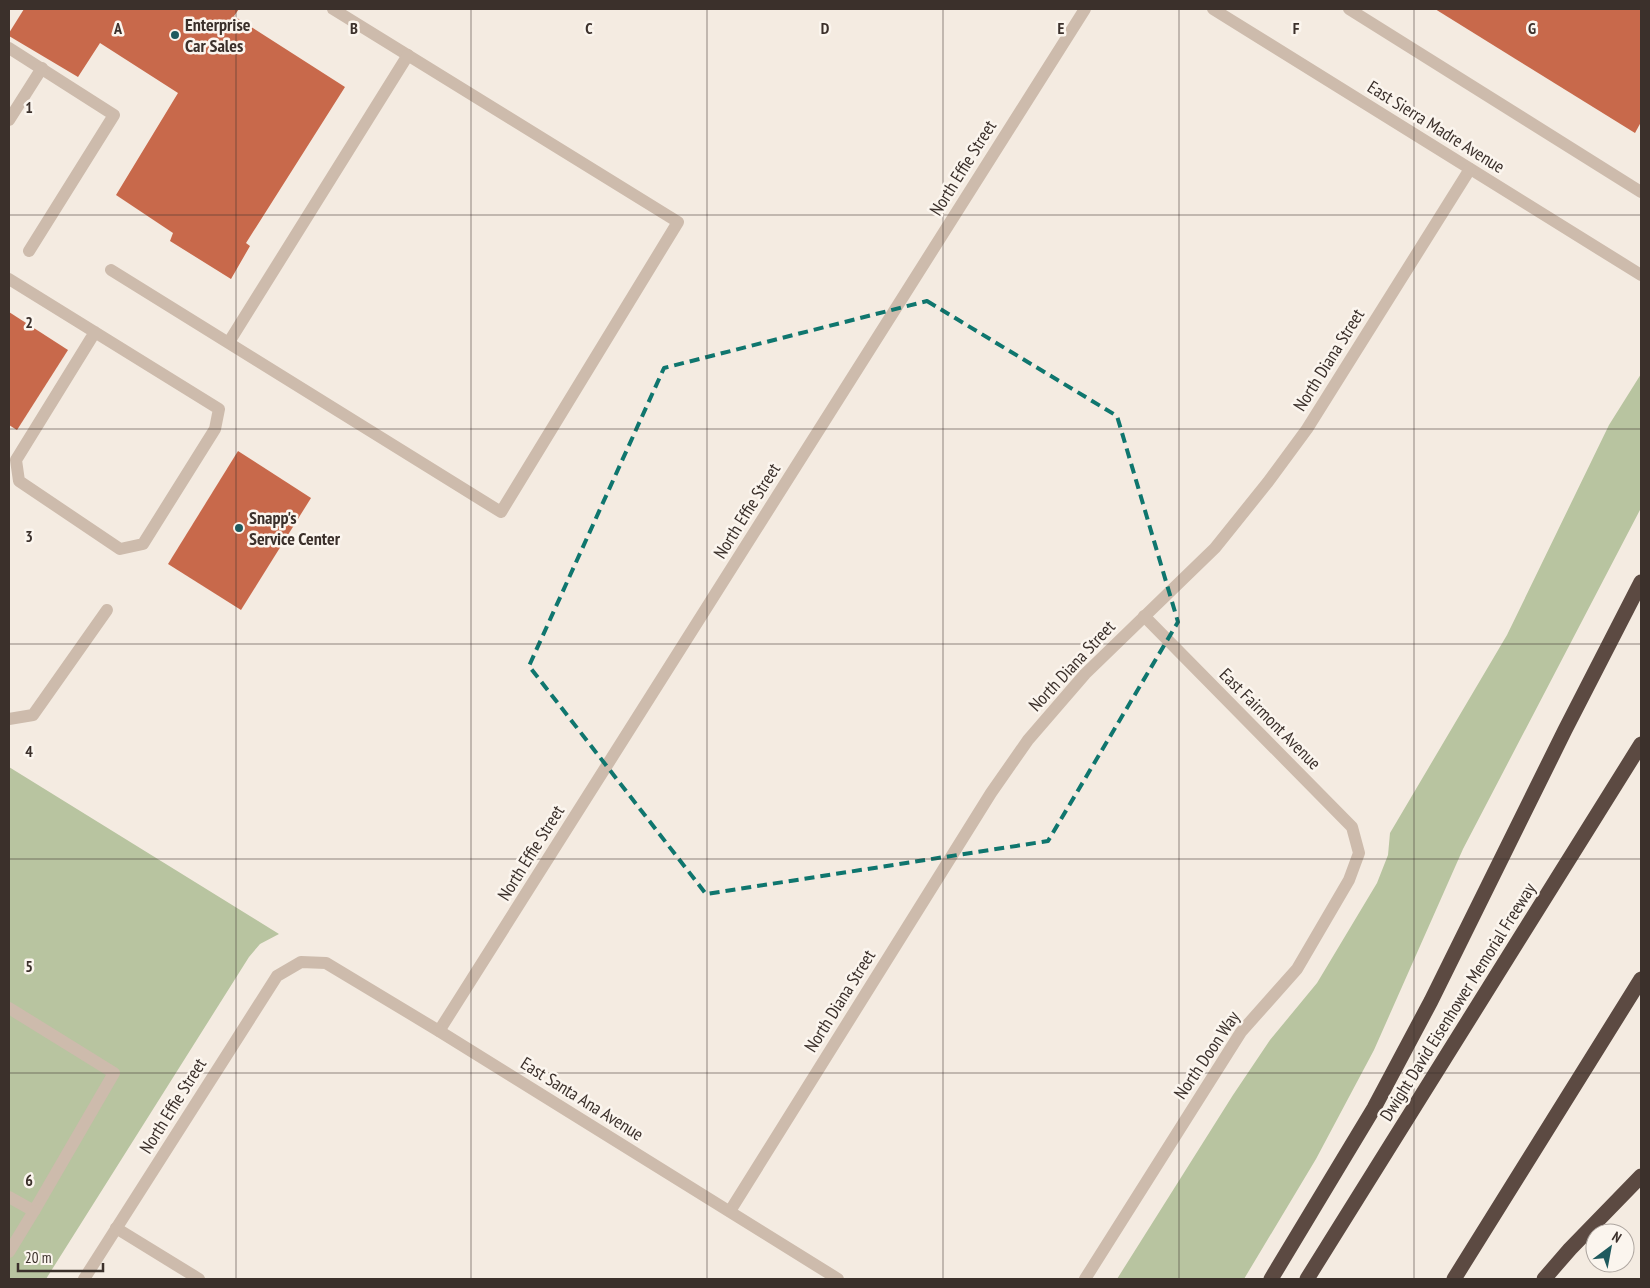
<svg xmlns="http://www.w3.org/2000/svg" width="1650" height="1288" viewBox="0 0 1650 1288" font-family="'PT Sans Narrow',sans-serif">
<rect width="100%" height="100%" fill="#f4ebe1"/>
<g fill="#b8c4a0">
<polygon points="1641,374 1641,508 1463,849 1374,1050 1316,1159 1244,1279 1117,1279 1233,1095 1270,1040 1317,983 1377,883 1388,855 1390,833 1507,635 1609,425"/>
<polygon points="9,767 279,934 260,944 249,957 46,1279 9,1279"/>
</g>
<g fill="#c8694b">
<polygon points="24,9 239,9 234,16 345,87 246,243 250,246 231,279 170,241 173,233 116,195 178,93 100,43 78,77 9,36 9,33"/>
<polygon points="1435,9 1641,9 1641,122 1635,133"/>
<polygon points="9,312 68,350 17,430 9,425"/>
<polygon points="238,451 311,498 241,610 168,564"/>
</g>
<g fill="none" stroke-linecap="round" stroke-linejoin="round">
<g stroke="#cdbbac" stroke-width="12">
<polyline points="1213,9 1641,275"/>
<polyline points="1349,9 1641,192"/>
<polyline points="9,48 114,115 29,251"/>
<polyline points="9,120 42,68"/>
<polyline points="111,270 501,512 678,222 333,9"/>
<polyline points="9,279 219,409 215,429 143,544 120,549 19,481 16,460 95,332"/>
<polyline points="229,342 408,55"/>
<polyline points="9,719 33,715 107,610"/>
<polyline points="9,1008 114,1073 34,1211 9,1197"/>
<polyline points="439,1031 1085,9"/>
<polyline points="730,1211 991,793 1028,740 1085,674 1215,548 1268,482 1307,429 1470,169"/>
<polyline points="116,1228 199,1279"/>
<polyline points="9,1252 34,1211"/>
<polyline points="84,1279 277,976 301,962 326,963 439,1031 838,1279"/>
<polyline points="1085,1279 1241,1032 1297,969 1349,880 1359,853 1352,827 1144,616"/>
</g>
<g stroke="#5c4a42" stroke-width="15">
<polyline points="1271,1279 1374,1108 1431,1001 1565,730 1641,582"/>
<polyline points="1307,1279 1641,744"/>
<polyline points="1454,1279 1641,979"/>
<polyline points="1544,1279 1570,1249 1641,1176"/>
</g>
</g>
<path fill="none" stroke="#0f766e" stroke-width="4" stroke-dasharray="10 6" stroke-linejoin="round" d="M927,301L1117,416L1178,622L1048,841L706,894L529,666L664,368Z"/>
<path fill="none" stroke="#3b302b" stroke-width="1" stroke-opacity="0.55" d="M236,9V1279M471,9V1279M707,9V1279M943,9V1279M1179,9V1279M1414,9V1279M9,215H1641M9,429H1641M9,644H1641M9,859H1641M9,1073H1641"/>
<g fill="#1f5a5e" stroke="#fbf5ee" stroke-width="2">
<circle cx="175" cy="35" r="5"/>
<circle cx="239" cy="528" r="5"/>
</g>
<g text-anchor="middle" stroke-width="5" stroke-linejoin="round" paint-order="stroke">
<g font-size="18" font-weight="bold" fill="#3b302b" stroke="#fbf5ee" text-anchor="start">
<text x="185" y="31">Enterprise<tspan x="185" dy="21">Car Sales</tspan></text>
<text x="249" y="524">Snapp's<tspan x="249" dy="21">Service Center</tspan></text>
</g>
<g font-size="18" fill="#3b302b" stroke="#fbf5ee">
<text transform="translate(1436 127) rotate(32)" y="6">East Sierra Madre Avenue</text>
<text transform="translate(963 168) rotate(-58)" y="6">North Effie Street</text>
<text transform="translate(1329 360) rotate(-58)" y="6">North Diana Street</text>
<text transform="translate(747 511) rotate(-58)" y="6">North Effie Street</text>
<text transform="translate(1072 666) rotate(-47)" y="6">North Diana Street</text>
<text transform="translate(1270 719) rotate(45)" y="6">East Fairmont Avenue</text>
<text transform="translate(531 853) rotate(-58)" y="6">North Effie Street</text>
<text transform="translate(840 1001) rotate(-58)" y="6">North Diana Street</text>
<text transform="translate(1458 1002) rotate(-58)" y="6">Dwight David Eisenhower Memorial Freeway</text>
<text transform="translate(1207 1055) rotate(-56)" y="6">North Doon Way</text>
<text transform="translate(582 1099) rotate(32)" y="6">East Santa Ana Avenue</text>
<text transform="translate(173 1106) rotate(-58)" y="6">North Effie Street</text>
</g>
</g>
<g font-size="16" text-anchor="middle" font-weight="bold" fill="#3b302b" stroke="#fbf5ee" stroke-width="5" stroke-linejoin="round" paint-order="stroke">
<text x="118" y="34">A</text>
<text x="354" y="34">B</text>
<text x="589" y="34">C</text>
<text x="825" y="34">D</text>
<text x="1061" y="34">E</text>
<text x="1296" y="34">F</text>
<text x="1532" y="34">G</text>
<text x="29" y="113">1</text>
<text x="29" y="328">2</text>
<text x="29" y="542">3</text>
<text x="29" y="757">4</text>
<text x="29" y="972">5</text>
<text x="29" y="1186">6</text>
</g>
<rect width="1650" height="1288" fill="none" stroke="#3b302b" stroke-width="20"/>
<g transform="translate(1610 1248) rotate(32)"><circle r="24" fill="#fbf5ee" stroke="#aea6a0"/>
<path d="M0-4L9 19L0 12L-9 19Z" fill="#1f5a5e"/>
<text y="-8" font-size="14" font-weight="bold" text-anchor="middle" fill="#3b302b">N</text>
</g>
<path d="M18 1263v8h85v-8" fill="none" stroke="#3b302b" stroke-width="2.5"/>
<text x="25" y="1263" font-size="15" fill="#3b302b" stroke="#fbf5ee" stroke-width="4" paint-order="stroke">20 m</text>
</svg>
